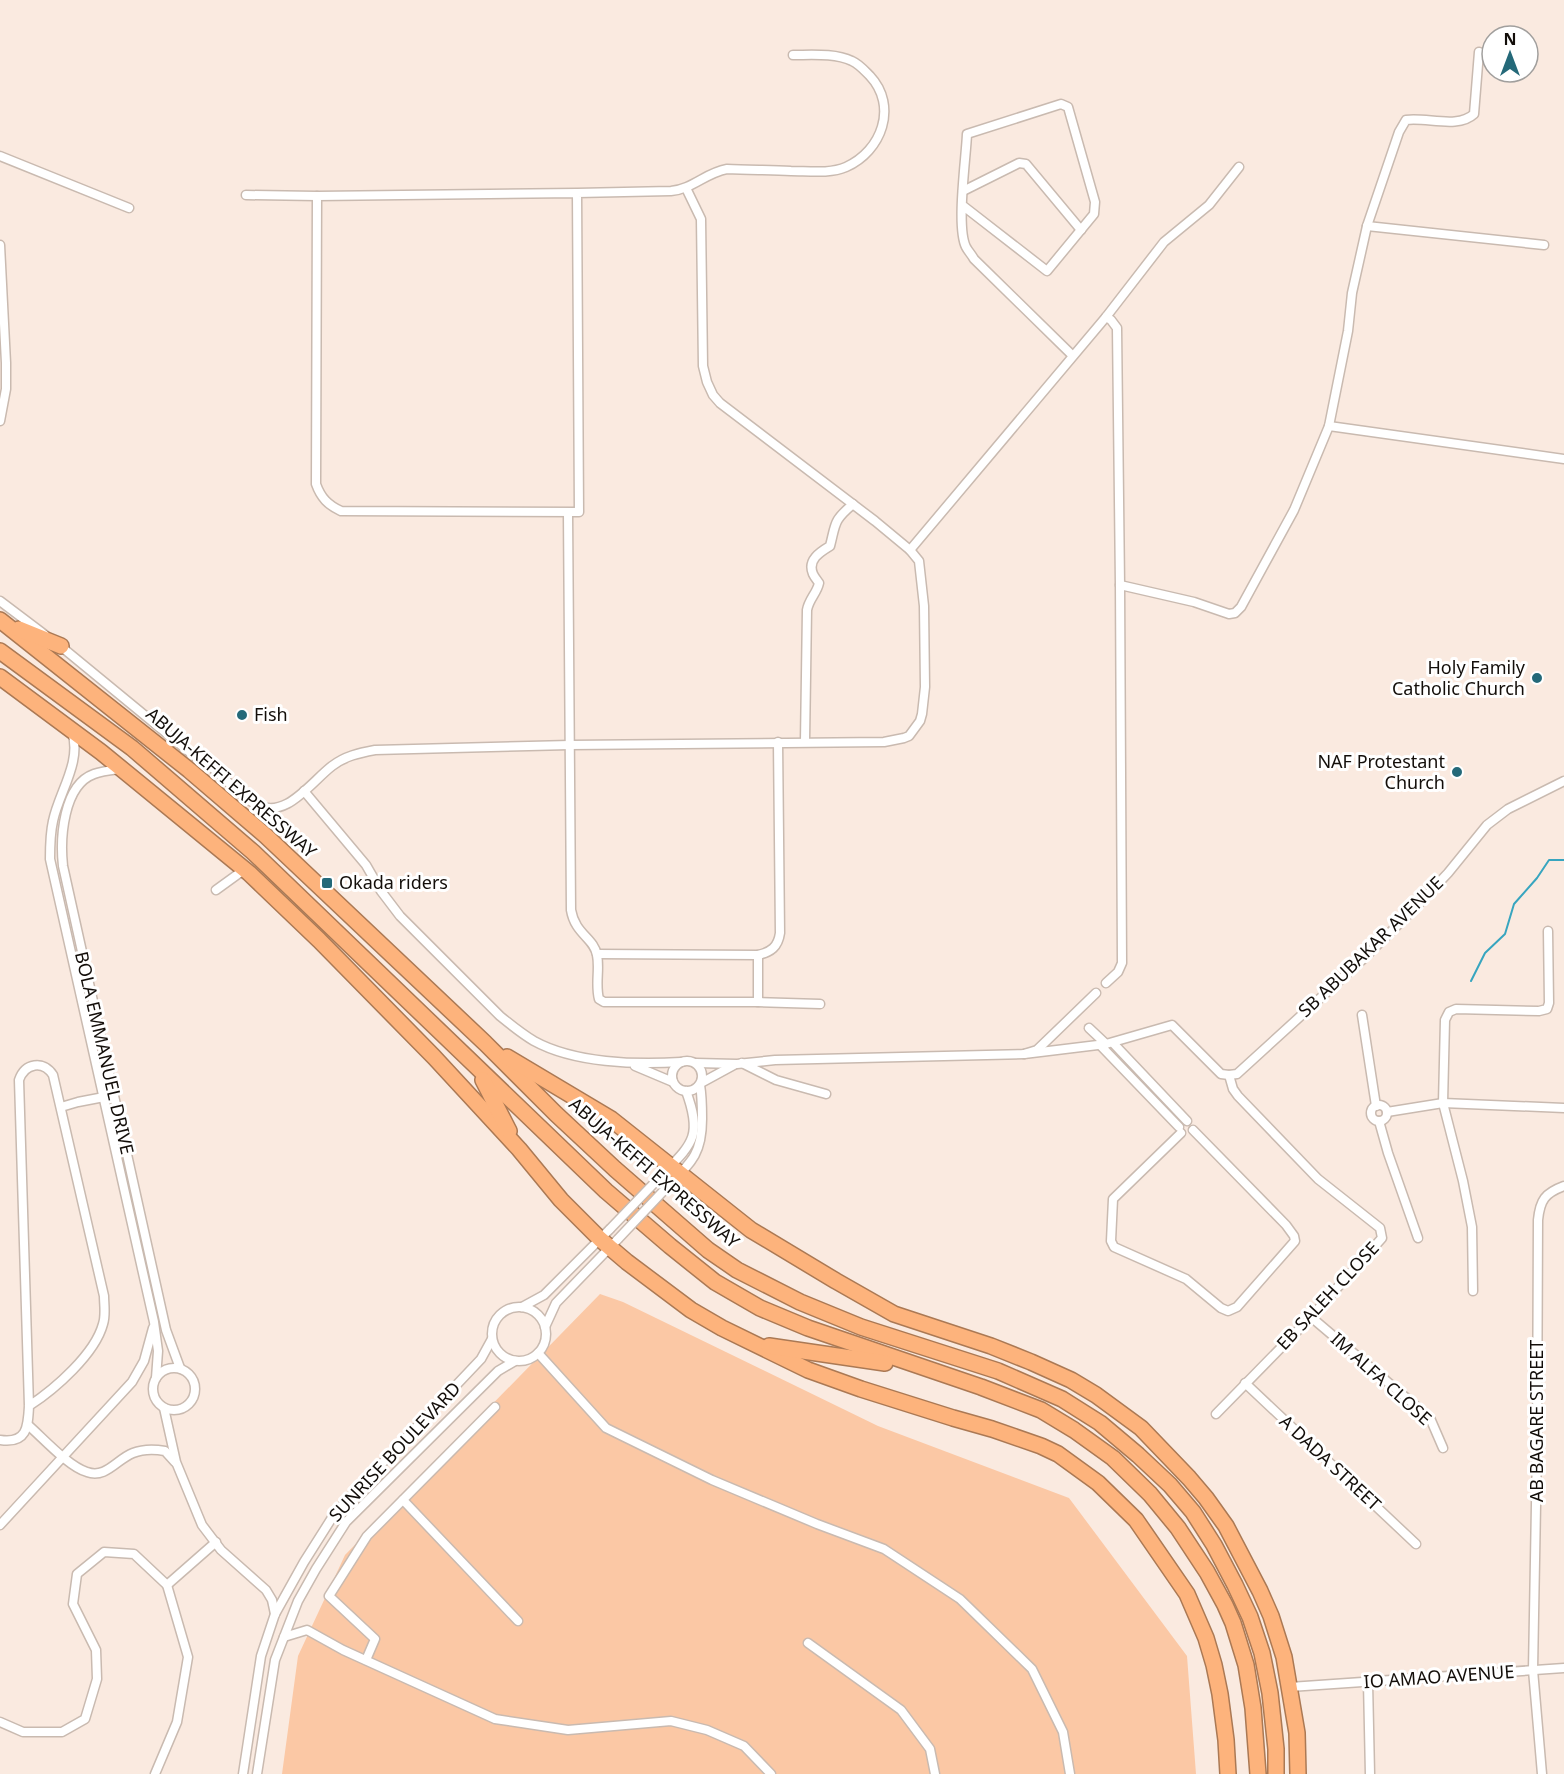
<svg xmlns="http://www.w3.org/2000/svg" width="1564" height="1774" viewBox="0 0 1564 1774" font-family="'Noto Sans',sans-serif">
<rect width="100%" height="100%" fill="#faeae0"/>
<polygon fill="#fbc8a5" points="600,1294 623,1302 878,1426 1069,1498 1187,1656 1196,1774 282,1774 298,1656 345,1555"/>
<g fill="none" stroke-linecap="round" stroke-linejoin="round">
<polyline stroke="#37a5bf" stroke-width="2" points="1471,981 1485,953 1505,934 1514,904 1537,878 1549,860 1564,860"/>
<g stroke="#c9bab0" stroke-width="11">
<g id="street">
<polyline points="0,156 129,208"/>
<polyline points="963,191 1019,163 1026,164 1081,230"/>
<path d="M577,193L579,512L341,511C328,505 321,498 316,484L317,196L577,193L671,191C693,189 705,173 727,169C748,170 770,170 791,171C808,171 830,174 846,167C882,151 898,106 870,76C865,71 859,64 852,61C835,53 812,55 793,55"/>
<polyline points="246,195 317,196"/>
<path d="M962,205L1047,271L1094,214L1095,202L1068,107L1061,104L967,134C966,159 956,227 966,247C968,251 972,255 974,259L1072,355"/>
<polyline points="1367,226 1544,245"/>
<polyline points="0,245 6,363 6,389 0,421"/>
<polyline points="1106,317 1111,320 1117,328 1120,585 1122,963 1118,972 1106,983"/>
<polyline points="1329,426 1564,459"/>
<path d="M568,513L571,910C575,934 594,938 597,955C600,969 595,984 599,999L604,1002H758L820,1004"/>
<polyline points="910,550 1106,317 1164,242 1209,205 1239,167"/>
<path d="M1120,585L1194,602L1229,614L1235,613L1241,607L1294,510L1329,426L1348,331L1352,293L1367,226L1399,132L1406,120C1427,117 1458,129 1474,114L1479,52"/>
<polyline points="0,601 45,635"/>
<path d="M58,644L193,755C201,760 209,765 216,771C229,782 240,796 255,804C285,821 310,783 332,766C345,756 359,753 375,750L570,745L884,742L904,738L909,736L920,721L922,714L925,687L924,606L919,561L910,550L875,521L720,403L713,395L707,382L703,366L701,219L686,188"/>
<path d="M72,732C82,762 59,792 53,821C50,834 50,846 50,859L154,1322L158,1351L156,1378"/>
<path d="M805,741L807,610C809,599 817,593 819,583C817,580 815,578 813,574C807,560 820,552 830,546C836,523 833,521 853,504"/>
<path d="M121,769C113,770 102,771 94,774C63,785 60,839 63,866L166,1330L180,1368"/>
<path d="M304,791L366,865L381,891L400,916L500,1016C511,1025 522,1034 534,1041C574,1063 636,1065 681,1062"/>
<polyline points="216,890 245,869"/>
<path d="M597,954L758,955C771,952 778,947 780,933L778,742"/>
<polyline points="758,955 758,1002"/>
<polyline points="1362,1015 1376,1106"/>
<polyline points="1089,1028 1106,1044"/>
<polyline points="1113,1043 1187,1121"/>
<polyline points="1100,1045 1179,1127"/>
<polyline points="1024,1054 1106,1044 1172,1025 1221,1074 1229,1075 1237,1074 1361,961 1414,909 1448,873 1487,825 1508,809 1564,781"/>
<circle cx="687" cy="1076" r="15"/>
<polyline points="696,1063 737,1064 775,1060 1024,1054 1037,1050 1096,993"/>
<polyline points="742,1063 776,1080 826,1094"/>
<polyline points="635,1066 673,1082"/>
<polyline points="701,1083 734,1065"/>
<circle cx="1379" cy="1113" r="8"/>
<polyline points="61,1107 78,1102 104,1097"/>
<polyline points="1387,1112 1443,1103 1564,1108"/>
<polyline points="1379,1121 1388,1153 1418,1238"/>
<polyline points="1181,1133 1113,1199 1111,1241 1114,1247 1186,1279 1221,1308 1228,1311 1237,1307 1295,1241 1294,1236 1286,1225 1193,1130"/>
<path d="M661,1176C692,1144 703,1137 686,1091"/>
<path d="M670,1184C693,1161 702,1152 702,1119C702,1107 702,1096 700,1085"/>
<polyline points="1473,1291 1472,1227 1463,1181 1443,1103 1445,1020 1449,1012 1456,1009 1539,1011 1547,1009 1549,1003 1548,931"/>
<polyline points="522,1307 544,1295 610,1229"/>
<circle cx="519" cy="1334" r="27"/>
<polyline points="1311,1317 1430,1418 1443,1448"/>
<polyline points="545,1327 556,1303 618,1239"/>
<polyline points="538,1353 606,1428 712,1480 817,1524 884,1549 960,1599 1032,1669 1063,1732 1070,1774"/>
<circle cx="174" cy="1389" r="21"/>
<polyline points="1245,1383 1416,1544"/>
<polyline points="164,1408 176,1462 202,1525 221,1550 266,1590 272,1600 275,1614"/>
<polyline points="1216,1414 1311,1317 1382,1238 1380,1228 1318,1179 1238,1096 1233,1089 1229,1075"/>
<path d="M28,1425C43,1438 69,1467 87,1472C106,1479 117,1459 133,1453C143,1449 154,1449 165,1451L175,1462"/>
<path d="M0,1440C27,1444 28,1427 29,1406L19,1080C25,1063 43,1060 53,1075L104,1296C104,1305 106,1315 103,1324C95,1354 55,1389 29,1406"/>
<polyline points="403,1500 518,1621"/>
<polyline points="0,1525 132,1382 144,1361 153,1328"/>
<polyline points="167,1585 216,1542"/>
<polyline points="284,1637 307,1630 343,1650 495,1719 568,1730 671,1721 707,1730 744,1746 771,1774"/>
<polyline points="808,1643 901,1710 930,1749 935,1774"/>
<polyline points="366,1660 375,1639 329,1596 367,1536 495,1407"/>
<polyline points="1368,1682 1370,1774"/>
<polyline points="1290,1687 1564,1668"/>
<polyline points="0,1722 23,1732 62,1732 85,1719 97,1679 96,1650 73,1604 77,1574 104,1552 134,1554 167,1585 188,1657 177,1722 155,1774"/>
<polyline points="243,1774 261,1656 275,1614 304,1562 335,1513 481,1359 492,1339"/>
<polyline points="257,1774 275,1660 298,1601 316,1569 346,1522 498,1371 515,1361"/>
<path d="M1542,1774L1533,1670L1537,1450L1538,1220C1540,1200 1545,1193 1564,1186"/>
</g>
</g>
<g stroke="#ab7954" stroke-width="18">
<g id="highway">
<polyline points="0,620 189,770 266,836 485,1043 556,1114 615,1169 708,1250 737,1270 800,1302 861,1327 998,1371 1062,1399 1100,1423 1138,1455 1170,1485 1193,1512 1214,1545 1235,1585 1250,1617 1262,1653 1270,1693 1276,1749 1276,1774"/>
<polyline points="19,629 61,646"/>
<polyline points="0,651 132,748 253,852 606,1191 670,1246 715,1282 760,1308 808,1328 981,1387 1041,1410 1074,1430 1113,1458 1150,1494 1178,1528 1207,1572 1225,1605 1233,1623 1246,1665 1253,1708 1258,1774"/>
<polyline points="0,677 101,752 249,873 319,940 434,1057 519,1149 561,1200 600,1239 627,1262 691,1310 722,1328 808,1370 861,1389 953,1418 992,1429 1041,1446 1058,1454 1098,1483 1136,1520 1187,1594 1206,1638 1214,1665 1220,1694 1226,1740 1228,1774"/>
<polyline points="507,1057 611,1119 751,1230 836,1281 894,1314 991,1346 1031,1362 1071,1380 1096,1395 1141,1428 1189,1478 1206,1498 1226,1526 1260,1591 1271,1616 1284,1657 1297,1733 1298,1774"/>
<polyline points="483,1080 509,1131"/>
<polyline points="769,1346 885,1363"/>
</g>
</g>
<use href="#street" stroke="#fff" stroke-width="8"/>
<use href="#highway" stroke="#fdb37c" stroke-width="15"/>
<g stroke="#c9bab0" stroke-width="11" stroke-linecap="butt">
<g id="street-bridge">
<polyline points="610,1229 661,1176"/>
<polyline points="618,1239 670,1184"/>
</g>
</g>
<use href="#street-bridge" stroke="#fff" stroke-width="8"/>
</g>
<g fill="#246979" stroke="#fff" stroke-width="2">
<circle cx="1537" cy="678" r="6"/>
<circle cx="242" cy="715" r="6"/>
<circle cx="1457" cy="772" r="6"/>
<rect x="321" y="877" width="12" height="12" rx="3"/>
</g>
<g text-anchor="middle" stroke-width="6" stroke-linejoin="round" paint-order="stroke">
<g font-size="18" fill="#130e0a" stroke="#fff" text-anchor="end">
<text x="1525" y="674">Holy Family<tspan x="1525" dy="21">Catholic Church</tspan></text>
<text x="254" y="721" text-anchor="start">Fish</text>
<text x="1445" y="768">NAF Protestant<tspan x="1445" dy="21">Church</tspan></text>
<text x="339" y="889" text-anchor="start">Okada riders</text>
</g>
<g font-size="18" fill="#130e0a" stroke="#fff">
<text transform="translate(231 783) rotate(41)" y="6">ABUJA-KEFFI EXPRESSWAY</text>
<text transform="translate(1371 947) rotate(-44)" y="6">SB ABUBAKAR AVENUE</text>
<text transform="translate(104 1053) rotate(77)" y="6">BOLA EMMANUEL DRIVE</text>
<text transform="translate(654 1173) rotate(41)" y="6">ABUJA-KEFFI EXPRESSWAY</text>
<text transform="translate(1328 1296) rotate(-47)" y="6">EB SALEH CLOSE</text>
<text transform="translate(1381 1379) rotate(42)" y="6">IM ALFA CLOSE</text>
<text transform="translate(1537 1421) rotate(-90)" y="6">AB BAGARE STREET</text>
<text transform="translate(395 1452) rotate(-47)" y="6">SUNRISE BOULEVARD</text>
<text transform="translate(1330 1463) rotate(43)" y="6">A DADA STREET</text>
<text transform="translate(1439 1677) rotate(-4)" y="6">IO AMAO AVENUE</text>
</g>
</g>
<g transform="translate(1510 54)"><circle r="28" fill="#ffffff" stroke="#a19f9d" stroke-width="1.5"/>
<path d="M0-4.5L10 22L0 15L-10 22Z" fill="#246979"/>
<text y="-9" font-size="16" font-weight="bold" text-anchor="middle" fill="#130e0a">N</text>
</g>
</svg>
